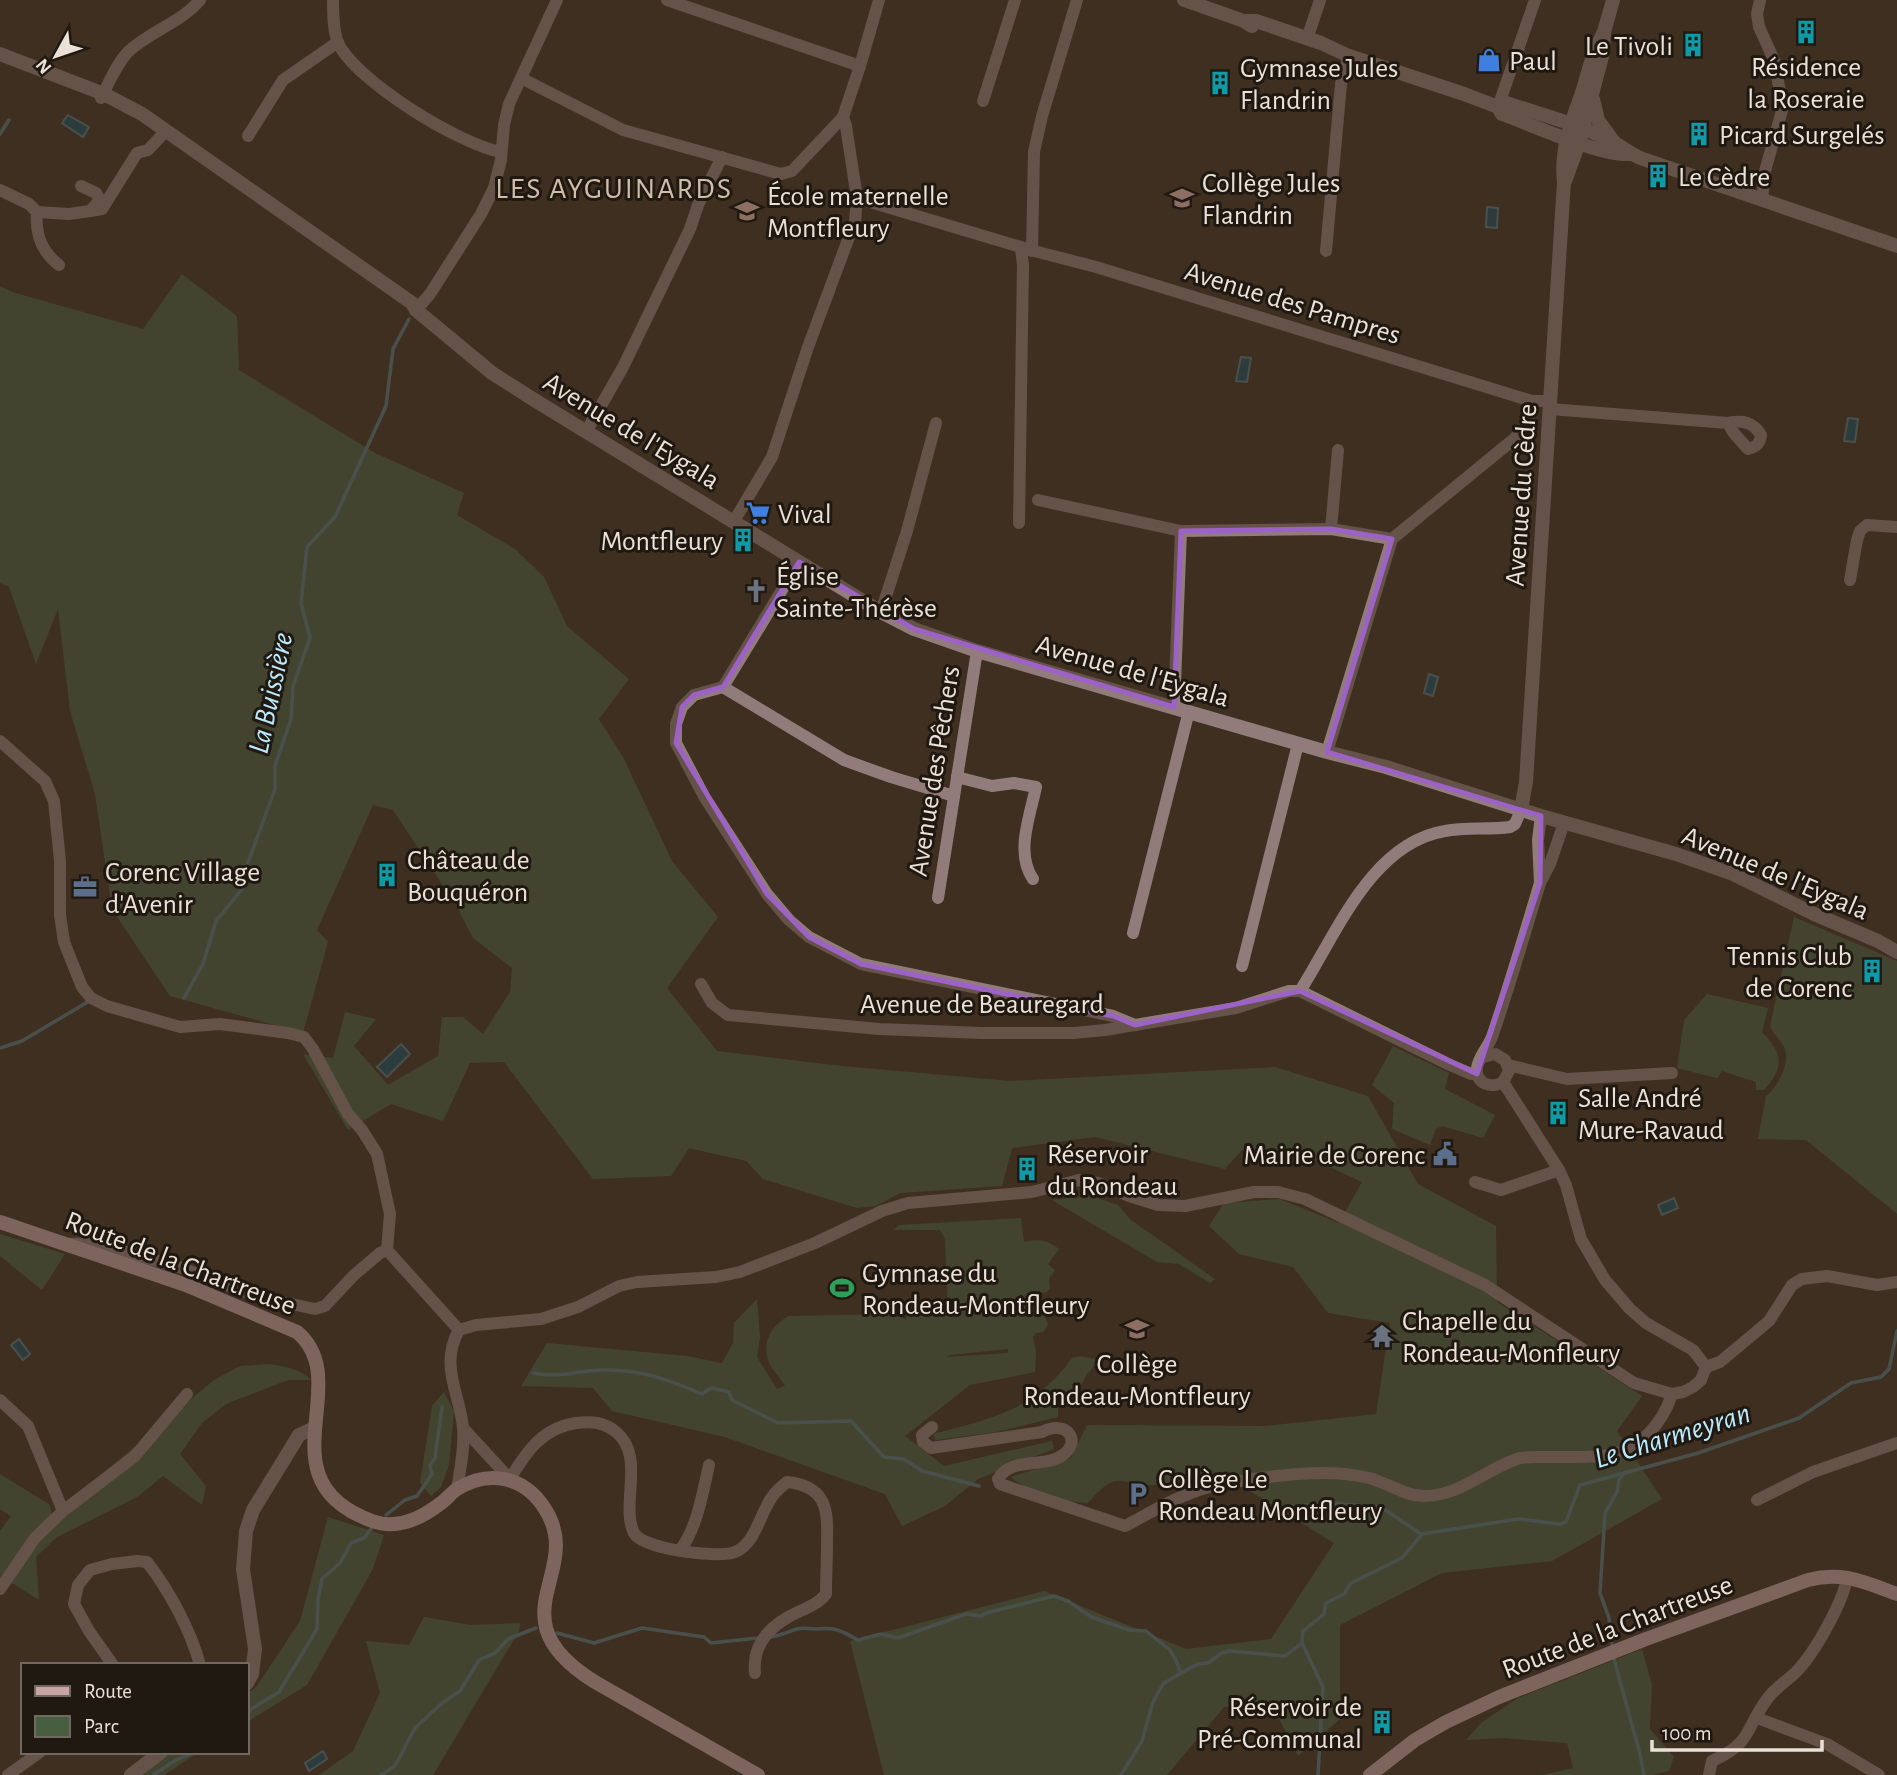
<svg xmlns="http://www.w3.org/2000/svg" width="1897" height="1775" viewBox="0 0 1897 1775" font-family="'Alegreya Sans',sans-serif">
<rect width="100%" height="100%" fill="#3f2f20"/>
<g fill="#475e40" fill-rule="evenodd">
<path d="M182,274L237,316L239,370L375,453L464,493L457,515L515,549L544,577L567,626L629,679L599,719L623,757L672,861L718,917L667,988L717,1051L842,1066L1010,1081L1275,1067L1368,1096L1418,1184L1496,1226L1497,1302L1642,1396L1617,1431L1662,1499L1552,1561L1442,1573L1340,1625V1719L1298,1756L1271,1703L1224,1707L1167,1775H884L850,1641L1044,1591L1186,1649L1271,1639L1334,1543L1219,1472C1199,1477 1175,1485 1155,1485C1117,1486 1120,1467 1088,1503L1043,1499L1010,1477L1071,1458L1087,1425L1265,1426L1376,1414L1390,1323L1328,1313L1293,1267L1239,1254L1209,1226L1224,1203L1280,1199L1339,1223L1362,1182L1297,1152L1242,1150L1225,1169L1095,1137L1012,1148L1002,1186L900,1193L876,1206L857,1208L763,1179L746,1161L689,1148L671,1176L593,1179L504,1062L470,1063L443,1121L391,1104L348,1130L303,1054L333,1058L345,1012L376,1019L354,1046L388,1085L438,1056L442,1017H463L483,1034L510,992L512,968L473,938L456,905L393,810L373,805L317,930L328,942L303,1033L170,996L112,909L95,794L70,711L58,609L36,664L9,587L0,583V286L12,292L143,329Z"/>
<path d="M1794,917L1897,961V1214L1806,1140L1758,1139L1766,1096C1777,1088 1790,1064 1785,1050C1782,1040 1773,1035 1770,1026Z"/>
<path d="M1707,994L1768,1008L1762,1032C1783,1053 1785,1067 1764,1090H1756V1082L1722,1071L1717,1078L1677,1068L1684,1020Z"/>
<polygon points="1393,1046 1449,1073 1445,1089 1495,1115 1483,1138 1442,1126 1436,1129 1430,1145 1392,1129 1394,1103 1372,1085"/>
<polygon points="1091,1196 1118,1205 1131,1220 1215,1279 1210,1283 1179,1264 1157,1262 1052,1200"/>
<path d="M1021,1218L1024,1242C1039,1239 1046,1239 1059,1249L1048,1264L1055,1270L1049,1278L1050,1288L1047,1292L1040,1293L1036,1299C1038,1309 1046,1315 1048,1325L1043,1332L1036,1333L1033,1337L1036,1351L1035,1372L970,1385L905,1436L944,1466L1052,1441L1054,1449L978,1479L945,1506L902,1526L885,1494L725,1437L612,1411L593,1388L521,1386L547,1343L687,1356L722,1363L733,1343L734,1323L757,1299L760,1337L757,1357L777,1389L785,1386C782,1380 776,1374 772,1368C759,1348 769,1326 789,1316L894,1314L906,1320L909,1303L941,1302L948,1314L945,1239L940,1230H893L899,1225ZM1008,1349V1353L946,1357L950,1355Z"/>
<polygon points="0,1234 65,1254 42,1290 0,1256"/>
<path d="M1081,1356L1100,1360L1087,1374L1076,1395L1058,1405V1417L997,1432L936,1440L933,1434C992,1418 1034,1411 1072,1358Z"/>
<path d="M269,1364C285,1367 300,1368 311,1380H288L226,1404L202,1423L180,1454L206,1486L202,1505L163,1476L137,1497L57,1537L36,1557L39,1600L14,1584L0,1583V1531L11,1516L0,1509V1474L50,1505L52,1516L214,1380L240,1366Z"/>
<polygon points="444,1392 454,1411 449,1465 441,1487 431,1496 420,1483 432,1406"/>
<polygon points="328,1517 384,1535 373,1569 307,1685 247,1722 247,1694 257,1686 300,1621"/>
<polygon points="424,1617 471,1625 520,1623 519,1631 433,1775 319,1775 353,1751 380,1693 366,1641 409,1645"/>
<polygon points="1642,1649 1652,1685 1650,1729 1674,1757 1669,1771 1652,1775 1542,1775 1573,1768 1567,1743 1503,1738 1466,1740 1481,1723 1518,1698"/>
<polygon points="169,1752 199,1752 164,1775 139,1775"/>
</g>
<g fill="#164c5d" stroke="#567982" stroke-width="2">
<polygon points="68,115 89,127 83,137 62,123"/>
<polygon points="1487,207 1498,208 1497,228 1486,227"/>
<polygon points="1241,357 1251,358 1247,382 1236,381"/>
<polygon points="1848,418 1858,419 1855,442 1844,441"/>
<polygon points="1429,674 1438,677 1433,696 1424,693"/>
<polygon points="401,1044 410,1054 387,1077 377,1067"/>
<polygon points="1674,1198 1678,1208 1662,1215 1658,1205"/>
<polygon points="19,1339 30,1354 23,1360 11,1345"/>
<polygon points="323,1751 327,1759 309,1771 305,1763"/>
</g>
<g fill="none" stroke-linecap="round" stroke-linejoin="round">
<g stroke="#567982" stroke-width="3.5">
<polyline points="0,134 9,120"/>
<polyline points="184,998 203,964 216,921 243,888 246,868 275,789 275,766 291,719 293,686 310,638 301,603 307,547 335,517 386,406 393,349 409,319"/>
<polyline points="0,1048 22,1041 91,1000"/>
<path d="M533,1373C559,1379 577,1370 603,1370C639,1369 670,1380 702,1394L711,1388L729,1392L732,1400L778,1423L851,1421L884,1457L904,1459L922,1471L979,1486"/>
<polyline points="1271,1509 1326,1503 1381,1507 1421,1534"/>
<polyline points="386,1515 405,1500 417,1496 432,1474 430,1466 435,1458 442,1407"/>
<polyline points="557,1633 594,1643 642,1628 704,1637 711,1643 758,1638"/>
<path d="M770,1637C780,1636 787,1632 797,1629C803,1627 808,1629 815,1629C836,1627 840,1630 858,1640L881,1634L898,1638L966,1614L981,1616L986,1613L1054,1596L1068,1601L1091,1617L1129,1630L1146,1631L1170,1650L1174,1657"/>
<polyline points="1302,1643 1323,1687 1318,1775"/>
<polyline points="1612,1645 1609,1618 1600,1593 1605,1513 1617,1492 1619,1480 1625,1472"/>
<polyline points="1175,1658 1181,1673 1198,1664 1208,1663 1222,1653 1229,1651 1285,1656 1302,1643 1303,1631 1324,1614 1326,1603 1344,1594 1351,1583 1402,1558 1422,1534 1518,1519 1560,1524 1566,1522 1580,1485 1698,1453 1799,1418 1851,1383 1881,1377 1889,1369 1897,1331"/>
<polyline points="1614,1659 1640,1754 1644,1775"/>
<polyline points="247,1715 251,1709 279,1692 317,1629 318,1599 322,1579 340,1563 351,1543 364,1538 371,1529"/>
<polyline points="153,1775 176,1760 195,1752"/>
<polyline points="381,1775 395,1766 415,1728 441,1704 460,1691 479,1660 495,1653 508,1639 536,1628"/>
<polyline points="1121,1775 1142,1741 1153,1702 1163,1684 1181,1673"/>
</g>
<g stroke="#927c7b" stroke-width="12">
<path d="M333,0C333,13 333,30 338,43C357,82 459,144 501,152"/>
<polyline points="667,0 860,66"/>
<polyline points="1760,0 1757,14 1759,27 1774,60 1783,107 1765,171 1762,200"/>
<polyline points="1307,39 1320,0"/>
<polyline points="521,78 623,130 781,174 792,171 843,117"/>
<path d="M101,98C109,83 116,64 129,51C150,31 181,23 200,0"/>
<polyline points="983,101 1015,0"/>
<polyline points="1498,107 1535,0"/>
<polyline points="248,136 283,80 338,42"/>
<path d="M0,190L29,204L37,212C35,234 41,251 59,265"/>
<polyline points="857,198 1034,251 1096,267 1532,401 1551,401"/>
<polyline points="90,211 102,209 137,153 148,150 163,134"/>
<polyline points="37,212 69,214 90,211 100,200 96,193 81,186"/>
<polyline points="1032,251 1034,152 1042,116 1077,0"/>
<polyline points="1326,251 1341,84 1349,56"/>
<polyline points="416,310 430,294 481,214 494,188 501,160 504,125 509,104 557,0"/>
<path d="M1550,409L1728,423L1733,432L1748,449C1756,447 1760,444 1761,435C1753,422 1743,420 1728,423"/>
<polyline points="586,432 623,367 690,229 698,205 722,157"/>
<polyline points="1038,500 1181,531 1331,529 1392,539"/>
<polyline points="734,521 772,457 808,347 855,221 857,198 846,126 843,117 860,66 879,0"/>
<polyline points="1019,523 1023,265 1021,248"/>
<polyline points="1331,529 1338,450"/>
<polyline points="799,562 723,687 694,695 682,707 676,724 676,743 705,798 767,894 789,920 809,937 861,964 1113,1016 1135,1025"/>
<polyline points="1850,580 1857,540 1860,531 1867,525 1897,527"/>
<polyline points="881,612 907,531 936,423"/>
<polyline points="723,687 844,760 891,777 954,796"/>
<polyline points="1174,708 1181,531"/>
<polyline points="0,741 45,781 54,801 60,861 60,915 64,942 82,987 91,998 107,1006 180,1027 220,1024 288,1033 304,1037 313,1049 348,1114 362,1130 377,1154 390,1214 387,1250 459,1330"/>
<polyline points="1327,752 1392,539 1514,439 1528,422 1532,401"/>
<path d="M957,777L992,786L1014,783L1036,787C1030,816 1015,853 1033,879"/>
<polyline points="1540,883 1538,840 1541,816"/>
<polyline points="938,898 977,651"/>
<polyline points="1133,933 1189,711"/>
<polyline points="1242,966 1298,744"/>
<polyline points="701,984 712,1003 728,1015 879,1029 982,1033 1074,1033 1105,1030 1236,1008 1289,991 1300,991 1450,1065 1471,1074 1477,1074"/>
<path d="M1300,991C1336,935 1371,843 1445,831C1466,827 1488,830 1510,827L1515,824L1521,810"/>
<path d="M1483,1057L1495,1054L1505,1060L1509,1071L1503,1082C1492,1089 1475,1084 1477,1068C1478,1057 1490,1045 1493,1034C1510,984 1525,933 1540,883L1550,864L1564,823"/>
<polyline points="1508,1065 1567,1079 1672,1073"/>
<polyline points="1503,1082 1559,1170 1566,1185 1581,1239 1605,1280 1630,1309 1646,1323 1693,1350 1706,1367"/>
<polyline points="1475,1182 1501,1190 1559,1170"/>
<polyline points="69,1244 94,1243 179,1267 258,1297 315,1309 325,1306 354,1275 380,1253 387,1250"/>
<polyline points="1706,1367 1720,1362 1769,1321 1792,1285 1802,1279 1827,1276 1877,1285 1897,1282"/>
<polyline points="0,1400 28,1426 63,1511"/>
<path d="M932,1427L922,1435L923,1442L931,1448L1042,1432C1067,1419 1082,1441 1063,1455C1043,1469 1012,1456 998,1479L1000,1484L1125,1526C1147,1515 1168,1501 1191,1493C1211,1485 1233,1482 1253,1479C1290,1474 1332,1469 1369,1478C1388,1483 1405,1496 1424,1496C1460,1496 1485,1470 1517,1459C1527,1456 1538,1457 1548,1457C1587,1456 1618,1463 1648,1434C1660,1422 1667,1410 1672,1394"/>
<path d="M464,1429L510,1479C526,1452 542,1428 576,1423C591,1421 604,1422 616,1432C646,1456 620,1505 634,1533C642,1549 719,1559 735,1552C756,1543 759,1515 772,1497C776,1491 782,1486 787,1482C827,1486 828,1510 827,1543C827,1560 826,1577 826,1594C819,1603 809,1607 798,1612C772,1624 752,1643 755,1673"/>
<path d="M457,1489C460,1470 465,1448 463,1428C460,1394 439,1365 459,1330L476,1325L541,1319L578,1307L619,1286L637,1282L716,1277L740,1272L815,1243L882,1211L908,1203L1032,1192L1079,1180L1098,1183L1129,1196L1158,1205L1185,1206L1254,1192H1278L1305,1199L1485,1285L1634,1383L1672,1394L1683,1392L1693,1387L1701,1380L1706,1367"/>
<polyline points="1757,1500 1813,1472 1897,1443"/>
<path d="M680,1550C697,1529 703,1491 709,1465"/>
<polyline points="0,1589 35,1538 63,1511 135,1456 187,1394"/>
<path d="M113,1665L89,1631L74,1604L78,1585L90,1570L112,1564L138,1561L147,1562C169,1590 191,1631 200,1665"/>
<polyline points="1757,1718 1827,1744 1879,1775"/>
<polyline points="8,1775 40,1752"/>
<path d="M1709,1775L1712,1761C1754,1742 1744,1729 1768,1698C1776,1687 1787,1681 1796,1672C1814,1654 1844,1601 1847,1577"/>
</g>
<g stroke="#927c7b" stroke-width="14">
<polyline points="1184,0 1244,21 1252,26"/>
<path d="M1244,21H1256L1321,43L1349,56L1464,94L1498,107L1502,114C1533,125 1600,156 1629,154"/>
<polyline points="0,54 104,94 142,114 412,303 416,310 492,373 536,401 881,612 914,629 977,651 1327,752 1386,767 1541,816 1676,854 1733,874 1814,914 1878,941 1897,952"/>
<polyline points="1593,99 1598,120 1614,142"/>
<path d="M1498,107L1507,103C1542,115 1582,125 1615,143C1625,149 1632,155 1643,159L1897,246"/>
<polyline points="1565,181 1579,143 1603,53 1604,32 1613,0"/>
<path d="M1521,810L1526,782L1564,182C1560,150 1572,120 1583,90C1589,69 1593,51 1604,32"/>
<polyline points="247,1683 252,1674 255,1649 243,1569 246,1531 253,1510 299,1435 314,1428"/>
<polyline points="131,1775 161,1752"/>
</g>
<g stroke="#c8a4a4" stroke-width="14">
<path d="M0,1222L186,1285L297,1332C357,1382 260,1480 372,1521C397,1530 422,1518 441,1503C447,1499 451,1493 457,1489C490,1469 525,1477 545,1509C586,1573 491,1617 595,1682L758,1775"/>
<path d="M1370,1775L1415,1740L1446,1722L1499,1697L1646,1639L1808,1580C1843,1571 1864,1582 1897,1594"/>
</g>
</g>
<path d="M0 0H1897V1775H0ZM1331,529L1392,539L1327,752L1541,816L1540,883L1477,1074L1300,991L1135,1025L1113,1016L861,964L809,937L767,894L676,743L682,707L694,695L723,687L799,562L914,629L1174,707L1181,531Z" fill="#3f2f20" fill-opacity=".55" fill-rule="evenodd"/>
<path fill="none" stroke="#9d62c6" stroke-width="5" stroke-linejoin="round" d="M1331,529L1392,539L1327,752L1541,816L1540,883L1477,1074L1300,991L1135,1025L1113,1016L861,964L809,937L767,894L676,743L682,707L694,695L723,687L799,562L914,629L1174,707L1181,531Z"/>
<defs>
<g id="building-bare" transform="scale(1.89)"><path d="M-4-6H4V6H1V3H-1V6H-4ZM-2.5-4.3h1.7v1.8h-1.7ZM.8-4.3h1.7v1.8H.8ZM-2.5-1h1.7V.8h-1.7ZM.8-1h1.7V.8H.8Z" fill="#0f9aa8" stroke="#201912" stroke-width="2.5" paint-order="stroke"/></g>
<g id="shop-bare" transform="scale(1.89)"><path d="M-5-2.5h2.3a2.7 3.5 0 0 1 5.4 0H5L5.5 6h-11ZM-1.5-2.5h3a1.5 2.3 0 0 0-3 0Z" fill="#3f7fe0" stroke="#201912" stroke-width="2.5" paint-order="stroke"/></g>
<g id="school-bare" transform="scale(1.89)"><path d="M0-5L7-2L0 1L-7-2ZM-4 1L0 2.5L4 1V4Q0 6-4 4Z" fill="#8d6e63" stroke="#201912" stroke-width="2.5" paint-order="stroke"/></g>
<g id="supermarket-bare" transform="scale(1.89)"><path d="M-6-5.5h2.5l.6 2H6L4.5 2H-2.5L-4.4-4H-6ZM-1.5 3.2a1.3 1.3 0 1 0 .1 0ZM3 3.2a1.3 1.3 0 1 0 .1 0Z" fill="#3f7fe0" stroke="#201912" stroke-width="2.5" paint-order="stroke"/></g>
<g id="church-bare" transform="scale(1.89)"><path d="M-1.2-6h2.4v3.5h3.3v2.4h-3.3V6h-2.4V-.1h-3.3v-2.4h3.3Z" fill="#6b7280" stroke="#201912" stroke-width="2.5" paint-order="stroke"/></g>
<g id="office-bare" transform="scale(1.89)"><path d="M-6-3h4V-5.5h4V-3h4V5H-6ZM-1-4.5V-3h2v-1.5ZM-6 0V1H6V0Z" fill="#5c6f8a" stroke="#201912" stroke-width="2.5" paint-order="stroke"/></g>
<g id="civic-bare" transform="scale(1.89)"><path d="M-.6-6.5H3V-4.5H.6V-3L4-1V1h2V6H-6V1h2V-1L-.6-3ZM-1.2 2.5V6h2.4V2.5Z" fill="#5c6f8a" stroke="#201912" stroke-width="2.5" paint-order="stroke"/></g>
<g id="stadium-bare" transform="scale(1.89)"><path d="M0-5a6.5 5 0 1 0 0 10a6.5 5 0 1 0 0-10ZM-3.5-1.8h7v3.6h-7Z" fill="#2e9e5b" stroke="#201912" stroke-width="2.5" paint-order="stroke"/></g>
<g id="temple-bare" transform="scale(1.89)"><path d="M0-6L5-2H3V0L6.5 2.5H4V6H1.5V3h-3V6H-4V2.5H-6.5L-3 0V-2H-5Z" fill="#6b7280" stroke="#201912" stroke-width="2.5" paint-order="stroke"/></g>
<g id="parking-bare" transform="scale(1.89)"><path d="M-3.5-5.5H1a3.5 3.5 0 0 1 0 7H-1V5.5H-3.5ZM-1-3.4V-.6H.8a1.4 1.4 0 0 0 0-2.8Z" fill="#5c6f8a" stroke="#201912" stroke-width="2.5" paint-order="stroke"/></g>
</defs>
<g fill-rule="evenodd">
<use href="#building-bare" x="1806" y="32"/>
<use href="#building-bare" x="1693" y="45"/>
<use href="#shop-bare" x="1489" y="60"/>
<use href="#building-bare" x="1220" y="83"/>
<use href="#building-bare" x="1699" y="134"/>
<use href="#building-bare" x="1658" y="176"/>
<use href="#school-bare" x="1182" y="198"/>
<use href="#school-bare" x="747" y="211"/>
<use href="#supermarket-bare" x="758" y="513"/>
<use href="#building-bare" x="743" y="540"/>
<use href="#church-bare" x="756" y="591"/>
<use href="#building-bare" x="387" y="875"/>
<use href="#office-bare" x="85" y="887"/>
<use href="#building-bare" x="1872" y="971"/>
<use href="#building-bare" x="1558" y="1113"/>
<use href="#civic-bare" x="1445" y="1154"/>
<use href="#building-bare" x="1027" y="1169"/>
<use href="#stadium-bare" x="842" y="1288"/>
<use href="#school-bare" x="1137" y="1329"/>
<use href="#temple-bare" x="1382" y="1336"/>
<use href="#parking-bare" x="1138" y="1494"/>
<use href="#building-bare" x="1382" y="1722"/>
</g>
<g text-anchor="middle" stroke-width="6" stroke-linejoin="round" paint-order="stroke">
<g font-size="28" fill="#ebe1d7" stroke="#201912" text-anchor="start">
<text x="1673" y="55" text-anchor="end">Le Tivoli</text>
<text x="1509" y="70">Paul</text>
<text x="1806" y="76" text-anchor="middle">Résidence<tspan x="1806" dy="32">la Roseraie</tspan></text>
<text x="1240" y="77">Gymnase Jules<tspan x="1240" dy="32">Flandrin</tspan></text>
<text x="1719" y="144">Picard Surgelés</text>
<text x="1678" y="186">Le Cèdre</text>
<text x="1202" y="192">Collège Jules<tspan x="1202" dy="32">Flandrin</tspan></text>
<text x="767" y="205">École maternelle<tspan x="767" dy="32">Montfleury</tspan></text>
<text x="778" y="523">Vival</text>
<text x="723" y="550" text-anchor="end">Montfleury</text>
<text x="776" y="585">Église<tspan x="776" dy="32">Sainte-Thérèse</tspan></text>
<text x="407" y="869">Château de<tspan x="407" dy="32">Bouquéron</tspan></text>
<text x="105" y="881">Corenc Village<tspan x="105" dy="32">d'Avenir</tspan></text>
<text x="1852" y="965" text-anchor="end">Tennis Club<tspan x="1852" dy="32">de Corenc</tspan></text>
<text x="1578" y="1107">Salle André<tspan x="1578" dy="32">Mure-Ravaud</tspan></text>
<text x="1047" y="1163">Réservoir<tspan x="1047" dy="32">du Rondeau</tspan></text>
<text x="1425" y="1164" text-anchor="end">Mairie de Corenc</text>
<text x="862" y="1282">Gymnase du<tspan x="862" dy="32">Rondeau-Montfleury</tspan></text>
<text x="1402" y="1330">Chapelle du<tspan x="1402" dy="32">Rondeau-Monfleury</tspan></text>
<text x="1137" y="1373" text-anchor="middle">Collège<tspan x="1137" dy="32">Rondeau-Montfleury</tspan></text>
<text x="1158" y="1488">Collège Le<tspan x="1158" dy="32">Rondeau Montfleury</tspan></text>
<text x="1362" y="1716" text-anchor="end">Réservoir de<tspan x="1362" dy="32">Pré-Communal</tspan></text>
</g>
<g font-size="28" fill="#ebe1d7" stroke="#201912">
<text transform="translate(1293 302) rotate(17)" y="10">Avenue des Pampres</text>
<text transform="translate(632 430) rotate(31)" y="10">Avenue de l'Eygala</text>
<text transform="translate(1520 495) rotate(-86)" y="10">Avenue du Cèdre</text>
<text transform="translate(1133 670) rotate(16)" y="10">Avenue de l'Eygala</text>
<text transform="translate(933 771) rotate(-81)" y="10">Avenue des Pêchers</text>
<text transform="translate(1776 872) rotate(23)" y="10">Avenue de l'Eygala</text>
<text x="982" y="1013">Avenue de Beauregard</text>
<text transform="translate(181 1262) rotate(21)" y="10">Route de la Chartreuse</text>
<text transform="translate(1617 1626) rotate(-21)" y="10">Route de la Chartreuse</text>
</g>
<g font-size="30" letter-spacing="2" fill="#d0bdaa" stroke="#201912">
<text x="614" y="198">LES AYGUINARDS</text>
</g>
<g font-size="30" font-style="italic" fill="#bbeafc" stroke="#201912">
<text transform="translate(270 693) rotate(-78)" y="10">La Buissière</text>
<text transform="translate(1672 1435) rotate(-17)" y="10">Le Charmeyran</text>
</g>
</g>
<rect x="21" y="1663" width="228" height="91" fill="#201912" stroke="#716961" stroke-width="2"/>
<rect x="35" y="1686" width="35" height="10" fill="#c8a4a4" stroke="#716961" stroke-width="2"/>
<text x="84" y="1698" font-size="21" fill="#ebe1d7">Route</text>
<rect x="35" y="1716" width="35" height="21" fill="#475e40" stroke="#716961" stroke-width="2"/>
<text x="84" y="1733" font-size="21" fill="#ebe1d7">Parc</text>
<g transform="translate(56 56) rotate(230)" stroke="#201912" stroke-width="5" paint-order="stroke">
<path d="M0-5L12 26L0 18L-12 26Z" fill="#ebe1d7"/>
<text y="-10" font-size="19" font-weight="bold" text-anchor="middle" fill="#ebe1d7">N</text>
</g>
<path d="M1652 1740v10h170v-10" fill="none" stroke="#ebe1d7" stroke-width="3.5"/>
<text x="1662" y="1740" font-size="21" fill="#ebe1d7" stroke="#201912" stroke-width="5" paint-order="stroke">100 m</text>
</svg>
